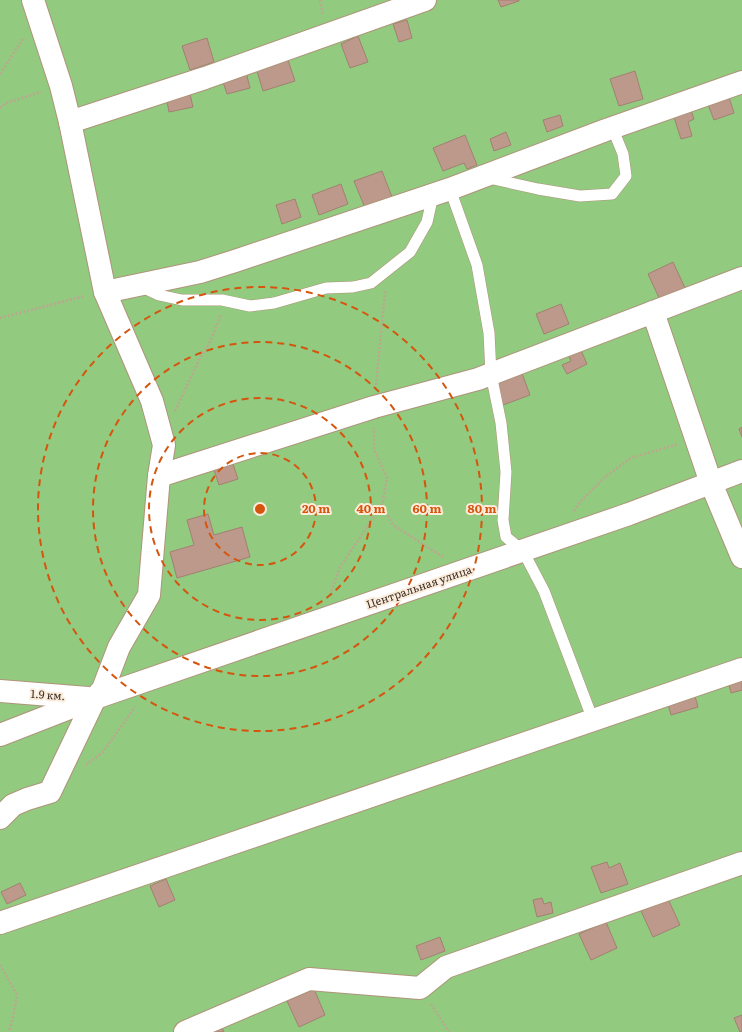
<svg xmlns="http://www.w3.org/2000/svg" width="742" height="1032" viewBox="0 0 742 1032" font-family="Literata,serif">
<rect width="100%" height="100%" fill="#f8dcc0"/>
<rect fill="#92ca7f" x="0" y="0" width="742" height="1032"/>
<g fill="#bd998b" stroke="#a38072">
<polygon points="498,0 519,0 519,1 501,7"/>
<polygon points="407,20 412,38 399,42 393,24"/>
<polygon points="358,36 368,62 350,68 341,44"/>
<polygon points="207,38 214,62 190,70 182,46"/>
<polygon points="288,60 295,81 263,91 257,71"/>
<polygon points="635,71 643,99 619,106 610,79"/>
<polygon points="246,72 250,88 227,94 222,79"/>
<polygon points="189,90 193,107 169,112 166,96"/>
<polygon points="728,94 734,113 714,120 707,102"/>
<polygon points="689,105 694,119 688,122 692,136 681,139 672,111"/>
<polygon points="560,115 563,126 547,132 543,120"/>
<polygon points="506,132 511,145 494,151 490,139"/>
<polygon points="465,135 477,165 467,169 464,163 443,171 433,148"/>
<polygon points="382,171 392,197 365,208 354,181"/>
<polygon points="341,184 348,204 319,215 312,195"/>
<polygon points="295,199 301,217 282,224 276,205"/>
<polygon points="673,262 686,290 661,302 648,274"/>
<polygon points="561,304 569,324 544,334 536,314"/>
<polygon points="580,348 587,364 567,374 562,365 571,361 568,354"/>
<polygon points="520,368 530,395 503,405 493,378"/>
<polygon points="742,427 742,437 739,429"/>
<polygon points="232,461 238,479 219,485 213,467"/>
<polygon points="208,514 214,535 242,527 250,557 177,578 170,552 194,545 187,520"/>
<polygon points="742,677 742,690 731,693 728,681"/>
<polygon points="693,689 698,707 671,715 666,697"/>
<polygon points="607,862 609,868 620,863 628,884 601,893 591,867"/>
<polygon points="166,879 175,900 159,907 150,886"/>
<polygon points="20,883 26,895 7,904 1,892"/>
<polygon points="542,898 544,904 551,902 553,913 537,917 533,900"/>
<polygon points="668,899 680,925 653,937 641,911"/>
<polygon points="606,922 617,948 591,960 579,934"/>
<polygon points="440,937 445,951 421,960 416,946"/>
<polygon points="314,989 325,1015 299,1027 287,1001"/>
<polygon points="742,1015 742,1032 740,1032 734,1018"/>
<polygon points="222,1028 224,1032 213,1032"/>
</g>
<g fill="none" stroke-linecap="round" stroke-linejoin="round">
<g stroke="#ae947a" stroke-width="12">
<g id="service">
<polyline points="489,178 538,189 580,196 612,194 626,176 623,154 612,127"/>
<polyline points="450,189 477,265 489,333 491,374 501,423 506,472 503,520 506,537 523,551 544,591 593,720"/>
<polyline points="142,287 159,295 182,300 222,300 250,306 274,303 326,288 353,287 371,283 410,252 427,222 433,195"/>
</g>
</g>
<g stroke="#ae947a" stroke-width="24">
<g id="minor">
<polyline points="70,122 205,78 425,0"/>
<polyline points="105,292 200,272 235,261 450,189 606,130 742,82"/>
<polyline points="653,312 711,483 742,557"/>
<polyline points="159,476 374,407 478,379 742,278"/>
<polyline points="0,691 88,698"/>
<polyline points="0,735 95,698 629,514 742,471"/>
<polyline points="0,818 13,805 27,799 50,792 95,698 103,689 119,647 149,595 159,476 164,445 152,401 105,292 70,122 61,86 33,0"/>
<polyline points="0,923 742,669"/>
<polyline points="185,1032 309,979 420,988 446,967 742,863"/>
</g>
</g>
<g stroke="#bda690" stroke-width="2.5" stroke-dasharray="2 2" stroke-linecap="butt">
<polyline points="320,0 323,15"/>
<polyline points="0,74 24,37"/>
<polyline points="0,108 6,103 41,92"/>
<polyline points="0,318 85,296"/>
<polyline points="376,385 385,291"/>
<polyline points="175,411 199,360 211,340 221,314"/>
<polyline points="382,505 393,525 443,557"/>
<polyline points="574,511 580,502 605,477 631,458 678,444"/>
<polyline points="330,595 340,567 382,505 387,478 374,449 374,428"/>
<polyline points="86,765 103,752 135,707"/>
<polyline points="0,965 17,995 13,1017 9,1032"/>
<polyline points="431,1004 449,1032"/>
</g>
<use href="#service" stroke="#fff" stroke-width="11"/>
<use href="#minor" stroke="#fff" stroke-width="22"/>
</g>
<g fill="none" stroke="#d6550e" stroke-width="2" stroke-dasharray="7 5">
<circle cx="260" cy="509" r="56"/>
<circle cx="260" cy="509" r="111"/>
<circle cx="260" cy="509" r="167"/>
<circle cx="260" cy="509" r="222"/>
</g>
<g text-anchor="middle" stroke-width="4" stroke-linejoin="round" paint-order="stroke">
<g font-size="11" fill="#392e24" stroke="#fcecdb">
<text transform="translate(419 587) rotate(-19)" y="4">Центральная улица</text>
<text transform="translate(48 695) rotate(4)" y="4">1.9 км.</text>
</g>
</g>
<circle cx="260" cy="509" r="6" fill="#d6550e" stroke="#fcecdb" stroke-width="2"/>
<g font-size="12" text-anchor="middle" font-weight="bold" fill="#d6550e" stroke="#fcecdb" stroke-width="4" stroke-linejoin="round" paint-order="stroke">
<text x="316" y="513">20 m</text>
<text x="371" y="513">40 m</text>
<text x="427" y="513">60 m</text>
<text x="482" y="513">80 m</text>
</g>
</svg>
